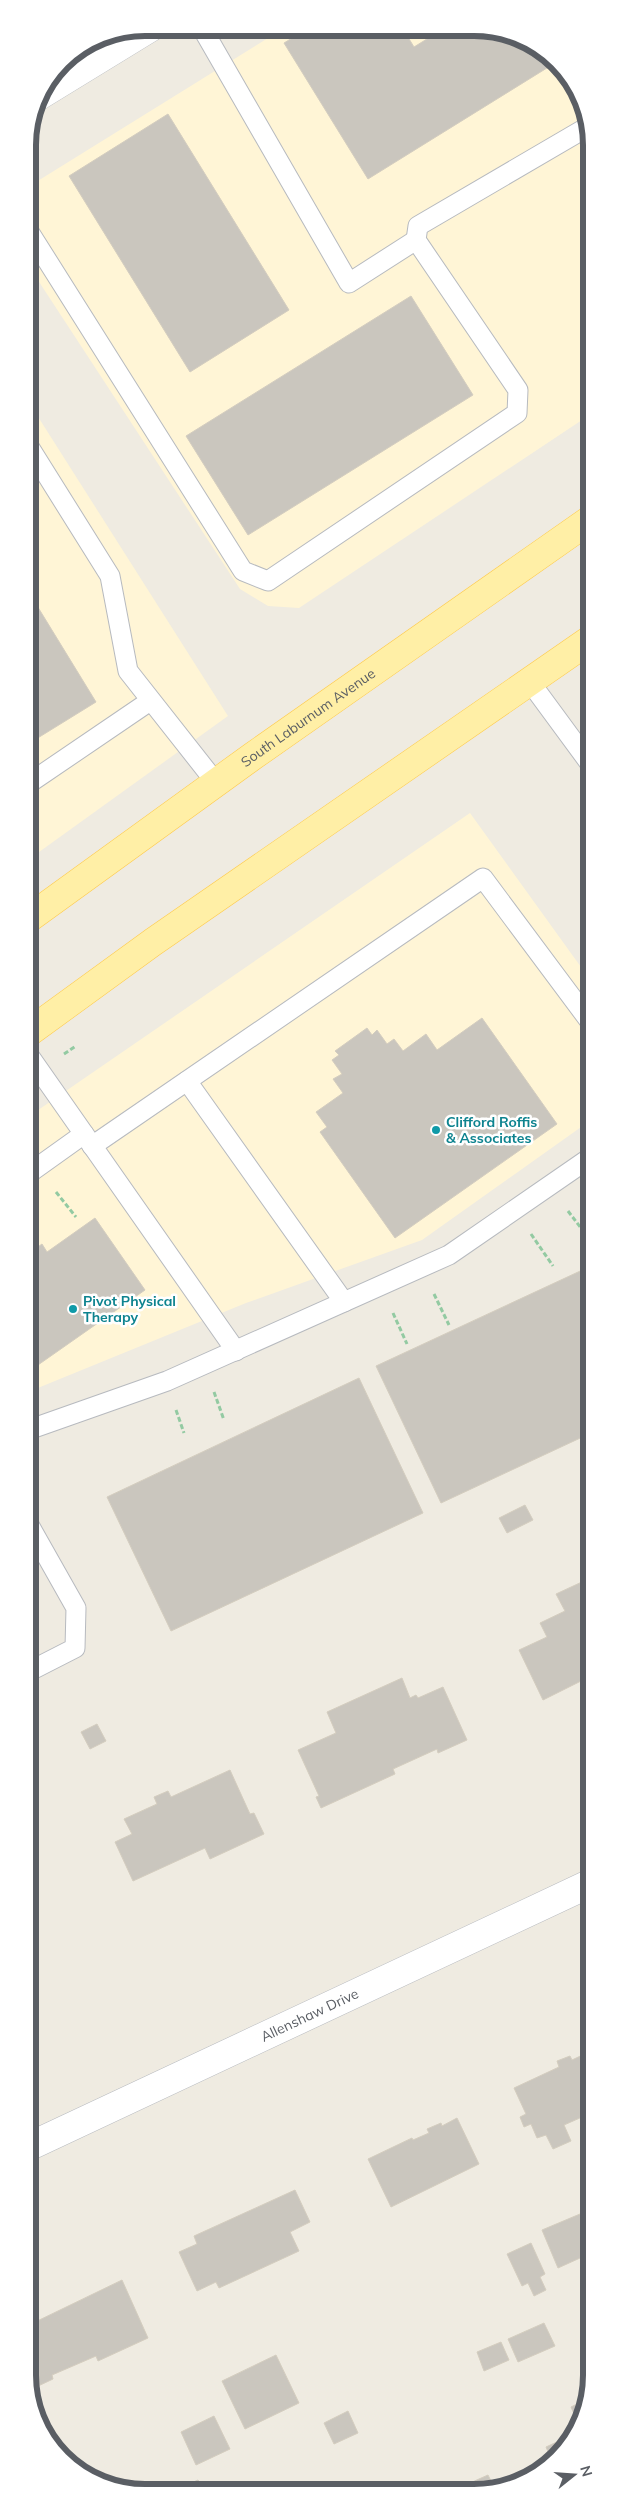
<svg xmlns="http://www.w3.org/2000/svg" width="619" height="2520" viewBox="0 0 619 2520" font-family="Mulish,sans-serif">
<rect width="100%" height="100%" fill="#efebe1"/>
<g fill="#fff5d6">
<polygon points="284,28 497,30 562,68 590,130 591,414 299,608 268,606 240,589 28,265 28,187"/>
<polygon points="28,401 228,716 28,860"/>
<polygon points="470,813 591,981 591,1120 422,1240 246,1303 28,1392 28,1117"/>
</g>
<g fill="#cac6be" stroke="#d4cdbf">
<polygon points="307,29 403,29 414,47 443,29 497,30 555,63 368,179 284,43"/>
<polygon points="168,114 289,310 190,372 69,176"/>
<polygon points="411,296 473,395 248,535 186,436"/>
<polygon points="28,591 96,702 28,744"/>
<polygon points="482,1018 557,1124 395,1238 320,1132 327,1127 316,1112 343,1093 333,1079 342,1074 332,1060 339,1055 335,1051 367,1028 372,1035 377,1030 387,1044 394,1039 403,1051 426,1034 437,1050"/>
<polygon points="95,1218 145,1290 28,1372 28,1254 42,1244 47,1252"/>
<polygon points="591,1266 591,1433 441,1503 376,1366"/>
<polygon points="359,1378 423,1513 171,1631 107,1497"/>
<polygon points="525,1505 533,1520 507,1533 499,1518"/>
<polygon points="584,1581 591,1595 591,1676 543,1700 519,1650 547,1637 540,1623 565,1611 556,1594"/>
<polygon points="402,1678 410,1698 416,1695 418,1698 443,1687 467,1740 438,1753 437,1749 393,1769 395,1774 321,1808 316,1797 319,1796 298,1750 336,1733 327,1712"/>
<polygon points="97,1724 106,1741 90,1749 81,1732"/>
<polygon points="230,1770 250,1814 254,1813 264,1834 210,1859 205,1848 133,1881 115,1842 132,1834 124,1819 157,1804 154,1797 168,1791 171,1797"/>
<polygon points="591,2051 591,2113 564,2125 571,2141 553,2149 546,2135 537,2138 531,2124 524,2127 520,2117 526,2114 514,2088 559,2067 557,2061 570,2056 572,2060"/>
<polygon points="457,2118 479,2164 391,2207 368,2159 412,2138 413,2140 429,2133 427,2129 441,2123 442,2126"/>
<polygon points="295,2190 310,2222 290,2232 299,2251 219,2288 216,2282 197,2291 179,2252 197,2244 194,2236"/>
<polygon points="580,2214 591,2240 591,2253 558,2268 542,2230"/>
<polygon points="531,2243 545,2274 540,2277 546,2290 534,2296 528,2283 522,2286 507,2254"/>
<polygon points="122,2280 148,2338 98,2361 96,2356 52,2375 53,2379 36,2387 38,2390 30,2393 29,2325"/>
<polygon points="544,2323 555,2346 518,2362 508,2339"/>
<polygon points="501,2342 509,2360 484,2371 477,2352"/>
<polygon points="276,2355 299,2403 245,2429 222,2381"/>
<polygon points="587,2399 582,2420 579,2425 571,2407"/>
<polygon points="348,2411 358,2433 334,2444 324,2423"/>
<polygon points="214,2416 230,2449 196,2465 181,2432"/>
<polygon points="574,2434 562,2452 552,2461 546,2447"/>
<polygon points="488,2475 495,2489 489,2491 452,2491"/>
<polygon points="198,2480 205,2490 175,2490"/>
</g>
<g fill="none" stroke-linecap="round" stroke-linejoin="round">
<g stroke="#b7babf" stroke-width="21">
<g id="service">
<polyline points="202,28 349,283 416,240"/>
<polyline points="28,230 243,571 268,581 517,413 518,390 416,240 418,226 589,126"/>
<polyline points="28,445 110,576 128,671 217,784"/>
<polyline points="530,682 591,765"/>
<polyline points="28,784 150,701"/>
<polyline points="28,1054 236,1351"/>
<polyline points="187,1081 344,1302"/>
<polyline points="92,1146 483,878 591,1023"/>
<polyline points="28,1174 84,1134"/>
<polyline points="28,1430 167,1381 449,1255 591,1157"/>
<polyline points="28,1523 76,1608 75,1648 28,1672"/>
</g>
</g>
<g stroke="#b7babf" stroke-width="29">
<g id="minor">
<polyline points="39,96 150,28"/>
<path id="s1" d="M28,2147L591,1883"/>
</g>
</g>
<g stroke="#ffca4a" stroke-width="29">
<g id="primary">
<path id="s2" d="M28,919L253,756L591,519"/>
<polyline points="28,1033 153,942 591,639"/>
</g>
</g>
<g stroke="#93caa2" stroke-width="3" stroke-dasharray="5 2.5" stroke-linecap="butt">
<polyline points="64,1054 76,1046"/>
<polyline points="56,1192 76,1217"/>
<polyline points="568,1211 590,1240"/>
<polyline points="531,1234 553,1266"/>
<polyline points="434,1294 449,1325"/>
<polyline points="393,1313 407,1344"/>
<polyline points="214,1392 224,1420"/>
<polyline points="176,1410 184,1433"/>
</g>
<use href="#service" stroke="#fff" stroke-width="19"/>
<use href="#minor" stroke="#fff" stroke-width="28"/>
<use href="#primary" stroke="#ffefa6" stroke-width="28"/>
</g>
<g fill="#0f9aa8" stroke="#fff" stroke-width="2">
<circle cx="436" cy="1130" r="5"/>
<circle cx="73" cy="1309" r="5"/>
</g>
<g text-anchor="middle" stroke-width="5" stroke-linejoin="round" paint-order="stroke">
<g font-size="14" fill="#5a5e64" stroke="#fff">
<text dy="5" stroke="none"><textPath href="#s2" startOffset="345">South Laburnum Avenue</textPath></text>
<text dy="5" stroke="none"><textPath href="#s1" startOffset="311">Allenshaw Drive</textPath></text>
</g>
<g font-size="14" font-weight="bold" fill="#0d838f" stroke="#fff" text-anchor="start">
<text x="446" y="1127">Clifford Roffis<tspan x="446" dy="16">&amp; Associates</tspan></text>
<text x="83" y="1306">Pivot Physical<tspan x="83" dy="16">Therapy</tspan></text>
</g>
</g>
<path d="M0 0H619V2520H0ZM145 36H474A109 109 0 0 1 583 145V2375A109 109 0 0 1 474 2484H145A109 109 0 0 1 36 2375V145A109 109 0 0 1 145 36Z" fill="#fff" fill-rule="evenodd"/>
<path fill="none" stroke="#5a5e64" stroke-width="6" d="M145 36H474A109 109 0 0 1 583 145V2375A109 109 0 0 1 474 2484H145A109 109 0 0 1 36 2375V145A109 109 0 0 1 145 36Z"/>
<g transform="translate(574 2475) rotate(73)" stroke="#ffffff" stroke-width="4" paint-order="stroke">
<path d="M0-4L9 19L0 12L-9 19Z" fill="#5a5e64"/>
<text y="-8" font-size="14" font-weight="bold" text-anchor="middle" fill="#5a5e64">N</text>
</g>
</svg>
